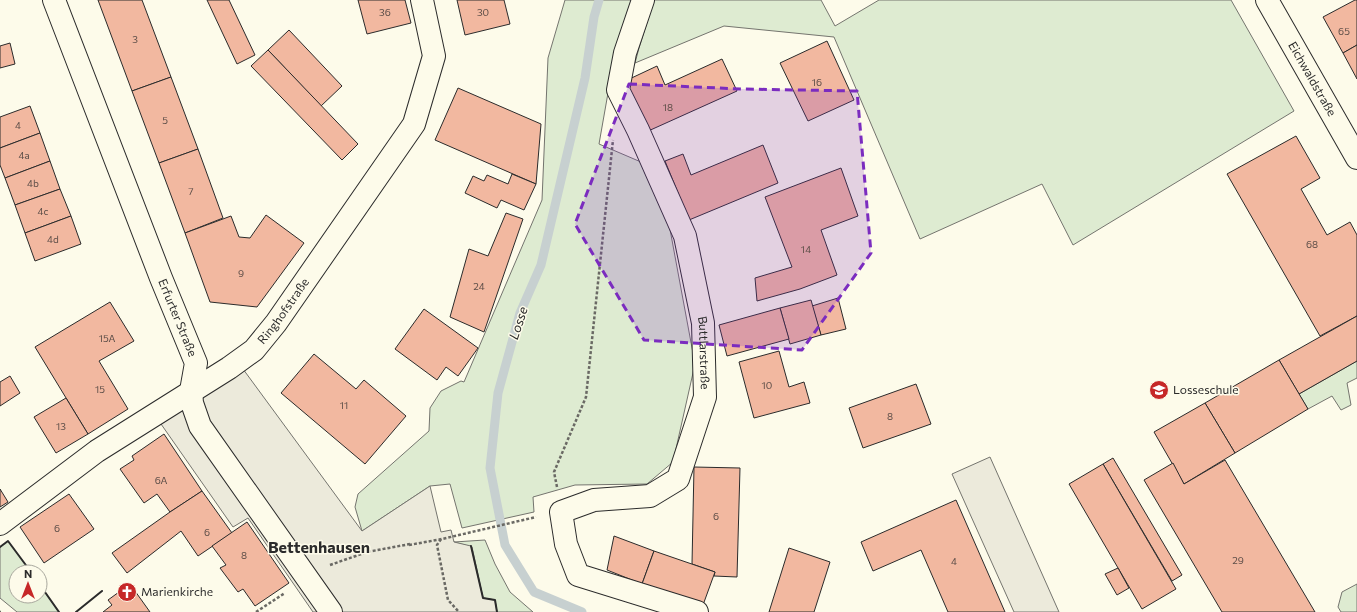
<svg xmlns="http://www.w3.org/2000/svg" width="1357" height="612" viewBox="0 0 1357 612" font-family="Commissioner,sans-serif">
<rect width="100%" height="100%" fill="#fdfbea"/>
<g fill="#deebd1" stroke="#74746e">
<polygon points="565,0 636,0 608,93 599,144 641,162 669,224 695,364 673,462 647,484 575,485 533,497 534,512 462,528 450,484 430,486 362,531 355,507 358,494 429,431 430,408 441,391 461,381 464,382 542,200 548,58"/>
<polygon points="654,0 821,0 835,26 879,0 1231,0 1294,111 1073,245 1042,184 920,239 834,37 724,26 635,63 639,48"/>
<polygon points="1357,361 1357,378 1347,383 1351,405 1341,410 1332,396 1308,409 1299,394"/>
<polygon points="485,540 495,564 510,592 533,612 497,612 495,600 483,598 472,547 454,542"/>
<polygon points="8,541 31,572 16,572 16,596 40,596 40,585 59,612 17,612 0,598 0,547"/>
<polygon points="1357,584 1357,612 1341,612 1338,607 1342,592"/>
</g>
<g fill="#eceadb" stroke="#74746e">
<polygon points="243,369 362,531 430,486 441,532 451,530 454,542 471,546 483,598 495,600 497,612 313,612 248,518 233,527 161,424"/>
<polygon points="990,457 1059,612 1014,612 952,474"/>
</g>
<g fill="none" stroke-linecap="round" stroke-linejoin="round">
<polyline stroke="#c7d0d0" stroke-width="9" points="582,612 534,592 505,545 490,468 498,393 520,313 541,265 585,78 594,17 599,0"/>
</g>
<g fill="#f2b8a0" stroke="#2b2b2b">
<polygon points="98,0 142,0 171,77 132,91"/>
<polygon points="207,0 229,0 255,55 237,64"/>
<polygon points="358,0 405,0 411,23 367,34"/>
<polygon points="457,0 504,0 510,24 465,35"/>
<polygon points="1355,0 1357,0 1357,45 1343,53 1323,17"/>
<polygon points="289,30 342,86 321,106 268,50"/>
<polygon points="827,41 854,100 808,121 780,63"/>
<polygon points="10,43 15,64 0,68 0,46"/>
<polygon points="1357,45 1357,79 1343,53"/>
<polygon points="268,50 358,144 342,160 251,66"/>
<polygon points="722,59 737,91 646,132 623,82 657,66 665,85"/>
<polygon points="171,77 198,149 159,163 132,91"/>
<polygon points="458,88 541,124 536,184 435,140"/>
<polygon points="30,106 40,133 0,148 0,117"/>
<polygon points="40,133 50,161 5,178 0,165 0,148"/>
<polygon points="1296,136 1320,178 1301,189 1327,235 1350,222 1357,235 1357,316 1320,336 1227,174"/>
<polygon points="763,145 778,183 689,220 665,161 683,154 691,175"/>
<polygon points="198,149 223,218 185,233 159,163"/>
<polygon points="50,161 60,189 15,205 5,178"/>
<polygon points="841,168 858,216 821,230 837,275 800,289 757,301 755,278 792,267 765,197"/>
<polygon points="512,174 536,184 524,210 501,200 497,208 465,193 473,176 484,181 487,175 508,184"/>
<polygon points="60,189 71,216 25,233 15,205"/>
<polygon points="506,213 523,219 484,332 450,317 469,249 488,256"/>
<polygon points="266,215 304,243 257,307 210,302 185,233 231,216 239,237 250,238"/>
<polygon points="71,216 81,244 35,261 25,233"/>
<polygon points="838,298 846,329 821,335 812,306"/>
<polygon points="811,300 821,335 790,344 780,308"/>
<polygon points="110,302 134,341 99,361 128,409 88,434 35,347"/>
<polygon points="780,308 789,339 727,356 719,325"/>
<polygon points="424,309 478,348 458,376 446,367 437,380 395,349"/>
<polygon points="1357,316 1357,361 1299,394 1279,360"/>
<polygon points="779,351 789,387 804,382 810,403 754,418 739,362"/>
<polygon points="314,354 356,389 364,380 406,416 365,464 281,393"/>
<polygon points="1279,360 1308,409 1235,453 1205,403"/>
<polygon points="10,376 20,393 0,406 0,382"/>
<polygon points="916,384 931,424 863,448 849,408"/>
<polygon points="66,398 88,434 56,453 34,417"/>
<polygon points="1205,403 1235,453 1184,484 1154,432"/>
<polygon points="164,434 202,491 170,512 157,494 144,503 120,469 134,460 132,456"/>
<polygon points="1113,458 1182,575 1172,581 1103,464"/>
<polygon points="1225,460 1254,509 1315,612 1222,612 1144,480 1173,463 1184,484"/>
<polygon points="1103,464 1176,589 1142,609 1069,484"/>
<polygon points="694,467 740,468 737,577 714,576 715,572 692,564"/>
<polygon points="0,489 8,502 0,507"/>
<polygon points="202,491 232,533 198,556 181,531 127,573 112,553 170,512"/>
<polygon points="69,494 94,529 44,563 20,527"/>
<polygon points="956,500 1005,612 948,612 921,550 873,571 861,542"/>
<polygon points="247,522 289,583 255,606 243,589 238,592 220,568 226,565 212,546"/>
<polygon points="614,536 654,551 642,584 607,570"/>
<polygon points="789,548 830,562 814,612 769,612"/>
<polygon points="654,551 715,572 703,605 642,584"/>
<polygon points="1118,568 1129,588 1117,595 1105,574"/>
<polygon points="130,584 150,612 103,612 112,605 108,600"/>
</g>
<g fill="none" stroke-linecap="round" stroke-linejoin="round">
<g stroke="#2b2b2b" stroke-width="24">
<g id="minor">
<path id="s1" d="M54,0L161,278L196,363L191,391L192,403L200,426L331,612"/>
<path id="s2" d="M643,0L625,53L618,90L638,130L685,236L703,323L705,397L678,479L650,496L594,500L561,512L566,544L578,575L697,612"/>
<path id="s3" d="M1267,0L1357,158"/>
<path id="s4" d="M0,524L97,451L229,368L254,350L276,323L414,124L434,56L422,0"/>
</g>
</g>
<g stroke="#6a6964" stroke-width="2.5" stroke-dasharray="3 2" stroke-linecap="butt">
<polyline points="557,487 554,472 586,397 613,140"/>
<polyline points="441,539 437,545 448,600 459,612"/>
<polyline points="409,545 442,539 536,517"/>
<polyline points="330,565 367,552 410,544"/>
<polyline points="0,612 1,612"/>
<polyline points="256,612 285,593"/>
</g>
<use href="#minor" stroke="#fdfbea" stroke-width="22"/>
<g stroke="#2b2b2b" stroke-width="2">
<polyline points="471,546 483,598 495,600 497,612"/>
<polyline points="0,547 8,541 31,572"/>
<polyline points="40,585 59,612"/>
<polyline points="76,612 102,591"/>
</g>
</g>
<path fill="#7b2cbf" fill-opacity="0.2" stroke="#7b2cbf" stroke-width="3" stroke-dasharray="8 5" stroke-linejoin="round" d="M629,84L741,89L857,91L871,253L802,350L644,340L575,224Z"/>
<defs>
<g id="school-disc" transform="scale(1)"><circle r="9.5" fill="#c62828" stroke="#fdfbea"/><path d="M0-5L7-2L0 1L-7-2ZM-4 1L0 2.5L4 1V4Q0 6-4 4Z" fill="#fff"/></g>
<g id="church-disc" transform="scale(1)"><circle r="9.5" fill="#c62828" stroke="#fdfbea"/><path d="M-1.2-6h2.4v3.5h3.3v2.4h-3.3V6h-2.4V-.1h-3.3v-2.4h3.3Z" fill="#fff"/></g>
</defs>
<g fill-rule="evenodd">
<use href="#school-disc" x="1159" y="390"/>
<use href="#church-disc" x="127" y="592"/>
</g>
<g text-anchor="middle" stroke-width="3" stroke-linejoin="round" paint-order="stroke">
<g font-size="10" fill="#5d4e48">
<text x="385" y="16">36</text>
<text x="483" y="16">30</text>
<text x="1344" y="35">65</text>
<text x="135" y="43">3</text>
<text x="817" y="86">16</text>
<text x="668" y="111">18</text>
<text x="165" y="124">5</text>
<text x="18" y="129">4</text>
<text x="24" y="159">4a</text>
<text x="33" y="187">4b</text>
<text x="191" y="195">7</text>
<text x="43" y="215">4c</text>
<text x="53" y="243">4d</text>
<text x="1312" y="248">68</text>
<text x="806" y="253">14</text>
<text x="241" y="277">9</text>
<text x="479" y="290">24</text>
<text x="107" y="342">15A</text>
<text x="767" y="389">10</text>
<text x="100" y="393">15</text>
<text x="344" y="409">11</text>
<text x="890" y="420">8</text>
<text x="61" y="430">13</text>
<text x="161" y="484">6A</text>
<text x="716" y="520">6</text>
<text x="57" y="532">6</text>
<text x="207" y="536">6</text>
<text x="244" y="559">8</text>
<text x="1238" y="564">29</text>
<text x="954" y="565">4</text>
</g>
<g font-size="12" fill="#2b2b2b" stroke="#fdfbea">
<text dy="4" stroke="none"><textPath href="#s3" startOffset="91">Eichwaldstraße</textPath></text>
<text dy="4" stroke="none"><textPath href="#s4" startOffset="357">Ringhofstraße</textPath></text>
<text dy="4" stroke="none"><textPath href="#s1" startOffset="341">Erfurter Straße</textPath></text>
<text dy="4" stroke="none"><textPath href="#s2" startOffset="373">Buttlarstraße</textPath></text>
</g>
<g font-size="12" fill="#2b2b2b" stroke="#fdfbea" text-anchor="start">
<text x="1173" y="394">Losseschule</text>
<text x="141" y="596">Marienkirche</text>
</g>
<g font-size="13" font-style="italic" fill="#2b2b2b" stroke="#fdfbea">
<text transform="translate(518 323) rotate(-72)" y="5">Losse</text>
</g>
<g font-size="16" font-weight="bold" fill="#2b2b2b" stroke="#fdfbea">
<text x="319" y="553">Bettenhausen</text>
</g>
</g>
<g transform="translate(28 584)"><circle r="19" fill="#fdfbea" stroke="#a9a89e"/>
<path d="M0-3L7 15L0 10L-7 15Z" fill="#c62828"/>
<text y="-6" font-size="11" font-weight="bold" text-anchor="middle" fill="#2b2b2b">N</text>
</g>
</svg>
